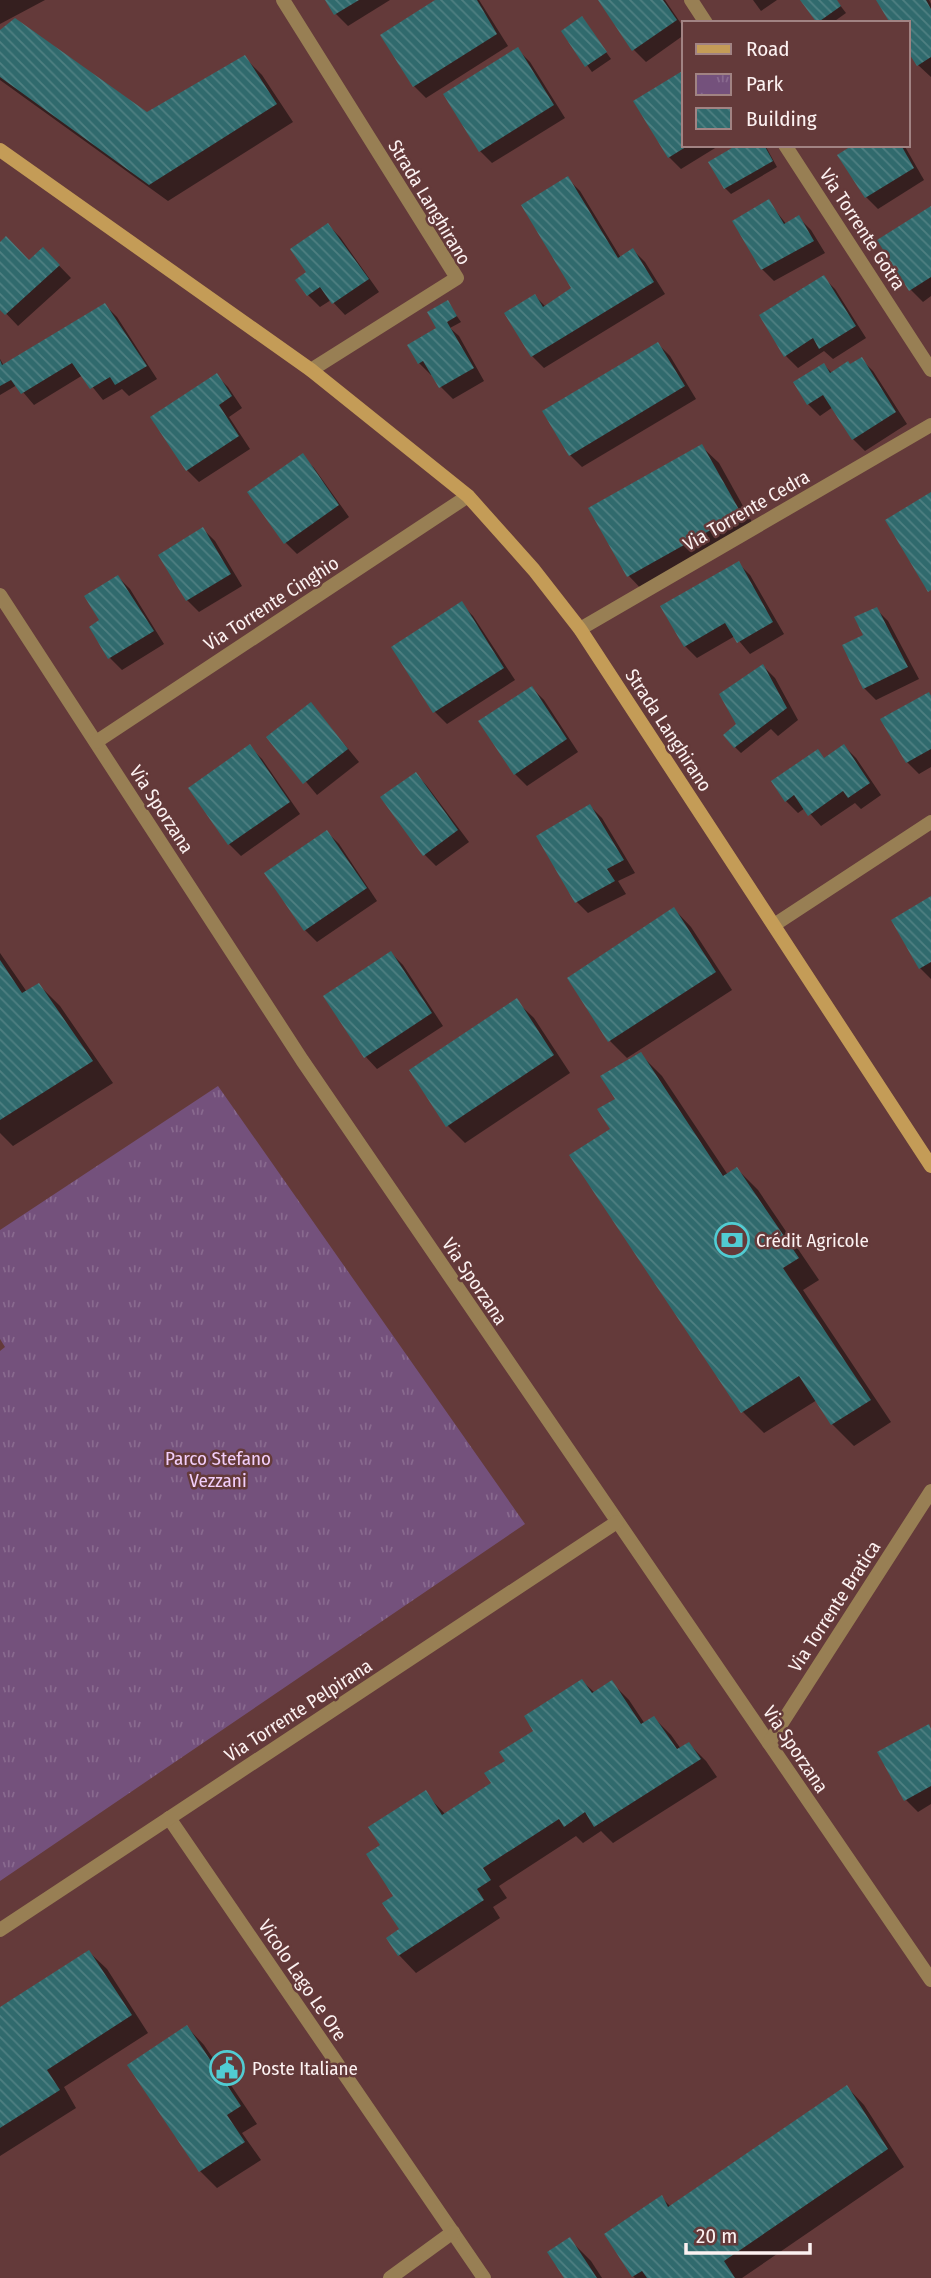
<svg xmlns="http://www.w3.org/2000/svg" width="931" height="2278" viewBox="0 0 931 2278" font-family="'Fira Sans Condensed',sans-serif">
<defs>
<pattern id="park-tufts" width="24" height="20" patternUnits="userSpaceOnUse" patternTransform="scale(1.75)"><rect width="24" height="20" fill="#74517c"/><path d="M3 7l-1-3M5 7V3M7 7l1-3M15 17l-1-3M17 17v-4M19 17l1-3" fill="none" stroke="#896a8f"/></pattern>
<pattern id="building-back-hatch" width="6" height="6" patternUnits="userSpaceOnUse" patternTransform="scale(1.75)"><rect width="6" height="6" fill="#306a6d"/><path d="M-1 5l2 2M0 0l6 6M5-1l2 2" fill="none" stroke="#4f8082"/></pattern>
</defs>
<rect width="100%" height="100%" fill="#643a3a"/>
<polygon fill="url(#park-tufts)" points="218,1086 525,1524 0,1881 0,1351 5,1347 0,1339 0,1230"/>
<g fill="#0007">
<polygon points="0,0 45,0 0,24"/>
<polygon points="327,0 390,0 348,26 336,14"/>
<polygon points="439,0 479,0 508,46 426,98 414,86 382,35"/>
<polygon points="600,0 665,0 684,28 684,35 646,62 634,50"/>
<polygon points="753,0 777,0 761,11"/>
<polygon points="802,0 836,0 846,13 832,23 819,23"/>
<polygon points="878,0 929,0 931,4 931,77 918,65 908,23"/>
<polygon points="582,18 611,59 592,72 563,32"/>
<polygon points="0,32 147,114 244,57 262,75 293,122 168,201 0,80"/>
<polygon points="518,50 530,62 565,118 492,163 480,151 445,95"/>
<polygon points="684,72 684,145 720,145 681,169 669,157 635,102"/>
<polygon points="740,145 765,145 777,167 731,194 725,188"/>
<polygon points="857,145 904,145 924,180 878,209 866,197"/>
<polygon points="568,179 580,191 621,258 633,250 645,262 665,294 544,368 532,356 535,296 546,307 574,289"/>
<polygon points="768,201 787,225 799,218 811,230 825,253 774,281 762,269"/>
<polygon points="931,208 931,296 923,302 911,290"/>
<polygon points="328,225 340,237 379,292 345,315 331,300 320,307 308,295 308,272"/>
<polygon points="0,244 29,262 43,249 71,278 18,326 0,307"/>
<polygon points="823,277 835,289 866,338 833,359 824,351 798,368 786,356 761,315"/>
<polygon points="447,302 461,322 450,328 459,336 484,381 453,399 441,387 433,374 431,375 419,363 439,329"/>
<polygon points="105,305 117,317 157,379 129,396 122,389 103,400 83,375 34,405 17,385 0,395 0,359 4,366"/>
<polygon points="658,344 670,356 696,399 582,467 570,455"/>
<polygon points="861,359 873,371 907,424 865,451 853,439 833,407 820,416 808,404 824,365 832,373"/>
<polygon points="216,375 228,387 242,408 229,417 250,449 199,482 187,470 152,417"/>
<polygon points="701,446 719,463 757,531 646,594 629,576 591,509"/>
<polygon points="302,456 314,468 349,517 297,554 285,542"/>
<polygon points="203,529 215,541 242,586 199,612 187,600"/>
<polygon points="738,563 750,575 784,634 750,654 735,636 697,658 685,646"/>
<polygon points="118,577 130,589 164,644 122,670 110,658 91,628 101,621"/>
<polygon points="461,604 473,616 515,680 447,724 435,712 393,648"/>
<polygon points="876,609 888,621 919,679 876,700 864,688 865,636"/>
<polygon points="763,666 775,678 798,720 778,736 771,729 741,753 735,747 739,724"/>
<polygon points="532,688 544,700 578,752 527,786 515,774"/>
<polygon points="931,697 931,767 919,774 907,762"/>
<polygon points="311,704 359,762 317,795 269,737"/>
<polygon points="844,746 856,758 881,795 861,809 855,803 821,826 805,808 798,813 786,801 825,759"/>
<polygon points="250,747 262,759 300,814 241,856 229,844"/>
<polygon points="416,774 427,786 469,842 436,866 424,854"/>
<polygon points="590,806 602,818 635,873 618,881 626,894 588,913 576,901"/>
<polygon points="327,832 339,844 377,901 317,942 305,930"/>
<polygon points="931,898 931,979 920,968"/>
<polygon points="674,909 691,927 732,990 627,1058 610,1041 569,978"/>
<polygon points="0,953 27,992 39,985 60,1006 113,1083 13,1146 0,1133"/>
<polygon points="391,953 403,965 443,1026 377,1069 366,1057 326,996"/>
<polygon points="516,1001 534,1018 570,1073 465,1143 448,1126 411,1071"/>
<polygon points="640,1054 662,1076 728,1175 737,1169 758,1190 819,1280 803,1290 891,1422 854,1446 832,1424 817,1400 764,1433 743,1412 572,1155 613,1129 617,1099"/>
<polygon points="582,1681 595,1693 611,1682 629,1700 645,1724 654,1718 671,1735 681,1749 689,1744 706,1761 717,1777 613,1843 601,1831 583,1843 576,1836 499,1886 507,1898 493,1907 500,1918 416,1973 399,1955 388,1938 401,1930 382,1846 425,1793 446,1815 493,1784 507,1761"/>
<polygon points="931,1729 931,1804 918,1812 906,1800"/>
<polygon points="89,1952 107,1969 148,2033 64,2087 76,2108 0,2156 0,2009"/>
<polygon points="187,2027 204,2045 257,2124 242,2133 261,2160 217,2188 200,2171"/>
<polygon points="847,2087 864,2105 904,2167 742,2278 635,2278 633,2276 662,2198 671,2207"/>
<polygon points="569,2239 591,2261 602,2278 566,2278"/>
</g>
<g fill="url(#building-back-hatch)">
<polygon points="325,0 359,0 334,15"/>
<polygon points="435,0 477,0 497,34 413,87 380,35"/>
<polygon points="598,0 663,0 677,20 632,51"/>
<polygon points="800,0 837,0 841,6 817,23"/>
<polygon points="876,0 926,0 931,9 931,57 917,66 908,52 908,23 890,23"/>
<polygon points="582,16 607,52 585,67 561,31"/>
<polygon points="15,18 147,112 245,55 277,104 149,185 0,77 0,30"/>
<polygon points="518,47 554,105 479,152 443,94"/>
<polygon points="684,70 684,145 689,145 668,158 633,101"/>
<polygon points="737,145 764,145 773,161 724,189 708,162"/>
<polygon points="853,145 901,145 914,168 865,198 837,155"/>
<polygon points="568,176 618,258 633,248 654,282 531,357 504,313 535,294 543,307 571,288 521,205"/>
<polygon points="769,199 784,224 799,215 814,241 761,270 732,221"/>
<polygon points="931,206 931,277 909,291 877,240"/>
<polygon points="328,223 369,279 332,304 320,287 307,296 295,280 306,272 290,249"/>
<polygon points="6,236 29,260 43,247 60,265 5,315 0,310 0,242"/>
<polygon points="824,275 856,326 819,349 813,338 784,357 759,315"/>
<polygon points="448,300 457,316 447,322 474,368 439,388 423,361 418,364 407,345 436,328 427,312"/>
<polygon points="105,303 147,366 115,385 110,377 90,389 72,363 21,394 11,380 0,386 0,360 2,365"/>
<polygon points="658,342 685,386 569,456 542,411"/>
<polygon points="862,357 896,412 852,440 823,395 807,405 793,382 824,363 830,373 848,361 850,364"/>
<polygon points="217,373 232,396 219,405 239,436 186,471 150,417"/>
<polygon points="702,444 741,513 627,577 588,508"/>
<polygon points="303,453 339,505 284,544 247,492"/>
<polygon points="931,492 931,590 928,592 885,520"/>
<polygon points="203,527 231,574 186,601 158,555"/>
<polygon points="739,561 773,622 737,643 725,623 684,647 660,606"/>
<polygon points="118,575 154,631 108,659 89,627 99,620 84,596"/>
<polygon points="462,601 504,668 433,713 391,647"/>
<polygon points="877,607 908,667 863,689 842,645 863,635 854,617"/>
<polygon points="763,664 787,708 734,748 723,735 736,724 719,694"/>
<polygon points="532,686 567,739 514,775 478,721"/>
<polygon points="929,692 931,696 931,749 906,763 880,719"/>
<polygon points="311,702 348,749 303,784 266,737"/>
<polygon points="250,744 290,802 228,845 188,788"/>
<polygon points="844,744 870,783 848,798 843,791 808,816 794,795 785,802 771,781 818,749 824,758"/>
<polygon points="416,772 458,830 423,856 380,797"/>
<polygon points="590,804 624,860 607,869 615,881 575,903 536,836"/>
<polygon points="327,830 367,888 304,931 264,873"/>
<polygon points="931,896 931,962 919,969 891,920"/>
<polygon points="674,907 716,972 608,1042 567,978"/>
<polygon points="391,951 432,1013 364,1058 323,996"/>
<polygon points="0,960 22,993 39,983 93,1061 0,1120"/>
<polygon points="517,998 554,1055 446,1127 409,1070"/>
<polygon points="641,1052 723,1176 737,1167 799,1258 783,1268 871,1400 831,1425 799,1376 741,1413 569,1155 610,1129 597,1109 615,1099 600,1076"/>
<polygon points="582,1679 592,1693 612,1680 641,1724 654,1716 677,1749 689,1742 701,1759 594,1827 585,1812 564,1827 559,1819 483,1868 491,1880 477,1889 484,1900 398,1956 386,1938 399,1929 382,1903 393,1896 366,1854 380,1845 368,1827 426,1790 442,1815 491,1783 484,1773 505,1761 499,1752 533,1731 524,1716"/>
<polygon points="929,1724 931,1729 931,1786 904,1801 877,1752"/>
<polygon points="89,1950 132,2015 47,2070 60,2090 0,2128 0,2007"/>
<polygon points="187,2025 241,2106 227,2115 245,2142 199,2172 127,2065"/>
<polygon points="847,2085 888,2149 724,2261 735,2278 647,2278 642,2271 632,2277 604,2234 662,2195 668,2207"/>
<polygon points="570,2237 597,2278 564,2278 547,2252"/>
</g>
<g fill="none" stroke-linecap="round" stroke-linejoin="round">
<g stroke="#987f54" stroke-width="14">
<polyline points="283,0 457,278 311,370"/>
<polyline points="691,0 706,23"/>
<polyline points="785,145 931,370"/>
<polyline points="0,595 302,1060 931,1980"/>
<polyline points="580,629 931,425"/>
<polyline points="96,742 468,496"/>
<polyline points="774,925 931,822"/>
<polyline points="769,1743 931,1491"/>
<polyline points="169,1818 484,2278"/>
<polyline points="0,1930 617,1522"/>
<polyline points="390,2278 453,2232"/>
</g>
<polyline stroke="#c49c57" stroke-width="14" points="0,150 311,370 468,496 534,570 580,629 931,1166"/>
</g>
<defs>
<g id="bank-ring" transform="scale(1.75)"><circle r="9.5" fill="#643a3a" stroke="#51ccd2" stroke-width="1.5"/><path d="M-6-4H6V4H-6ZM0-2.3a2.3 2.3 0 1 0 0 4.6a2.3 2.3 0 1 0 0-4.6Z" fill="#51ccd2"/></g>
<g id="civic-ring" transform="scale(1.75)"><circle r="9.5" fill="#643a3a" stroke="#51ccd2" stroke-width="1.5"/><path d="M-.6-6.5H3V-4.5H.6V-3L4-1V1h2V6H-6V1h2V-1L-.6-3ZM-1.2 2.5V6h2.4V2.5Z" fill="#51ccd2"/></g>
</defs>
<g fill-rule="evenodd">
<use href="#bank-ring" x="732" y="1240"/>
<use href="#civic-ring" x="227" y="2068"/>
</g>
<g text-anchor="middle" stroke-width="5" stroke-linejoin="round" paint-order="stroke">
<g font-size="19" fill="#fcf1f1" stroke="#643a3a">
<text transform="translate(430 202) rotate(59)" y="7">Strada Langhirano</text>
<text transform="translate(863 229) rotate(57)" y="7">Via Torrente Gotra</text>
<text transform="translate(746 510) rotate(-30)" y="7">Via Torrente Cedra</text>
<text transform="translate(271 603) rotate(-33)" y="7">Via Torrente Cinghio</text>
<text transform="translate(669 730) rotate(57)" y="7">Strada Langhirano</text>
<text transform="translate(162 809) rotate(57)" y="7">Via Sporzana</text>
<text transform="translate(475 1281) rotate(56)" y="7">Via Sporzana</text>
<text transform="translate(834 1606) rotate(-57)" y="7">Via Torrente Bratica</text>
<text transform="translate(298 1710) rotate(-33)" y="7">Via Torrente Pelpirana</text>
<text transform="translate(796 1749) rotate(56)" y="7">Via Sporzana</text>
<text transform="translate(303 1980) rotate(56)" y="7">Vicolo Lago Le Ore</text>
</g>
<g font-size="19" fill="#fcf1f1" stroke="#643a3a" text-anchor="start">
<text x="756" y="1247">Crédit Agricole</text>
<text x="252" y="2075">Poste Italiane</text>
</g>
<g font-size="19" fill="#f2cefa" stroke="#643a3a">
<text x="218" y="1465">Parco Stefano<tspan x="218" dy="22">Vezzani</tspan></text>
</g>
</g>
<rect x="682" y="21" width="228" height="126" fill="#643a3a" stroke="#a18383" stroke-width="2"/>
<rect x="696" y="44" width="35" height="10" fill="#c49c57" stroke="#a18383" stroke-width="2"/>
<text x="746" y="56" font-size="21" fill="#fcf1f1">Road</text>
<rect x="696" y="74" width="35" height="21" fill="url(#park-tufts)" stroke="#a18383" stroke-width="2"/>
<text x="746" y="91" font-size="21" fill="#fcf1f1">Park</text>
<rect x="696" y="108" width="35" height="21" fill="url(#building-back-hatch)" stroke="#a18383" stroke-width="2"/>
<text x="746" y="126" font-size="21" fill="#fcf1f1">Building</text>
<path d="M686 2243v10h124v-10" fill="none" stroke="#fcf1f1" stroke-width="3.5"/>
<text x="696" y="2243" font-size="21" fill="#fcf1f1" stroke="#643a3a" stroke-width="5" paint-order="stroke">20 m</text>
</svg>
